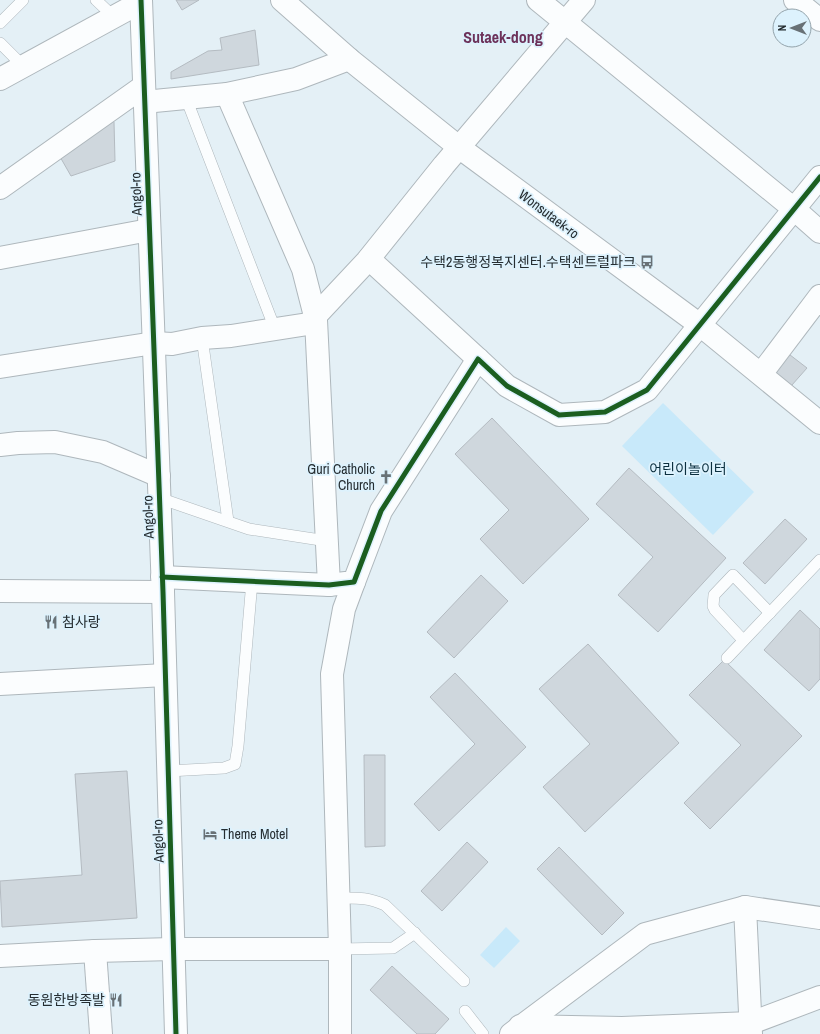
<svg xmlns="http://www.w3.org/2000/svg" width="820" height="1034" viewBox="0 0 820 1034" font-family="'Archivo Narrow','Noto Sans KR',sans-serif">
<rect width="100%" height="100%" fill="#e4f0f6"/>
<g fill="#c8e9fa">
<polygon points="663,403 754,492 713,535 622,446"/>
<polygon points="506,927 520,941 494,968 480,955"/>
</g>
<g fill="#cfd7dd" stroke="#b4bbc1">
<polygon points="176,0 199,0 182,10"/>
<polygon points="255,30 259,65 171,79 171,72 208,51 222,50 220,38"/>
<polygon points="110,117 114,122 115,161 71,176 59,155"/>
<polygon points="781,348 807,368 784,394 761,374"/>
<polygon points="492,418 589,519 523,584 480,539 509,510 455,454"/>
<polygon points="629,468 726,558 658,632 618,595 653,557 596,504"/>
<polygon points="785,519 807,539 765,584 743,563"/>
<polygon points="481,575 508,601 454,658 427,632"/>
<polygon points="800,610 820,629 820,679 809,691 764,650"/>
<polygon points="588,644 679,743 585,832 543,787 590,744 539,689"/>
<polygon points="724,660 802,736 710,829 684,803 741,745 689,695"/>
<polygon points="455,673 526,747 439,831 414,804 475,744 430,697"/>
<polygon points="364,755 385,755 385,846 365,847"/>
<polygon points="127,771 137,918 2,927 0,881 82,875 75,774"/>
<polygon points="467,842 488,862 442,911 421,891"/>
<polygon points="559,847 624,913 602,935 537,869"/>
<polygon points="392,966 449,1019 435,1034 417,1034 370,990"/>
</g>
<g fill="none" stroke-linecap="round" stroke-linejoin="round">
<g stroke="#aeb7bc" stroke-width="12">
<g id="service">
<polyline points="96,0 114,17"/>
<polyline points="0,23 23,0"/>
<polyline points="0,43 23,66"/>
<polyline points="186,98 275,329"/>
<polyline points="202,338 228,521"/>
<polyline points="159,498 249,529 327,541"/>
<polyline points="743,640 715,610 713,606 714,595 733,575 770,613"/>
<polyline points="727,658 820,560"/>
<polyline points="168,771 224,768 235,764 238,746 252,581"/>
<path d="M338,898C357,898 367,897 385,905L464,981"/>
<polyline points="340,949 393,948 415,933"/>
<polyline points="465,1011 483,1034"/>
</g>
</g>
<g stroke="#aeb7bc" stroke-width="24">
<g id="minor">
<polyline points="282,0 349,59 460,148 700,325 820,423"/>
<polyline points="538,0 794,209 820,232"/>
<polyline points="795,0 820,20"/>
<polyline points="0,79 141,2"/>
<polyline points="227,94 303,269 316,320 329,585"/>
<polyline points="144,102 227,94 296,79 349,59"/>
<polyline points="0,188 144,86"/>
<polyline points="0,258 149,230"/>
<polyline points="369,259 478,359"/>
<polyline points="0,367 154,343 172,344 202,338 231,336 308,324 367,261 444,165 584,0"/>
<polyline points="761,374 820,296"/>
<polyline points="0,445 18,443 55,442 103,452 159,476"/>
<polyline points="162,577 329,585 354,582 381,511 478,359 507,386 559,415 605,412 647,390 820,177"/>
<polyline points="0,591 163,592"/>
<polyline points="0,684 165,675"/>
<polyline points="745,907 751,1034"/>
<polyline points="95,951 101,1034"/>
<polyline points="0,956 95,951 173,949 340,949"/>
<polyline points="520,1026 622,1028 751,1023 820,997"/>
<polyline points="340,1034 340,949 332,674 344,609 354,582"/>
<polyline points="511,1034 645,934 745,907 820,918"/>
</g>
</g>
<g stroke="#aeb7bc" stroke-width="24">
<polyline id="tertiary" points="141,0 163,592 176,1034"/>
</g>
<use href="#service" stroke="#fbfdfe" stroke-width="11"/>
<use href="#minor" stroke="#fbfdfe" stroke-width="22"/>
<use href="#tertiary" stroke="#fbfdfe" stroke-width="22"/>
<g stroke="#ddf2fd" stroke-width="8">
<g id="cycleway">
<polyline points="141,0 163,592 176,1034"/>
<polyline points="162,577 329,585 354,582 381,511 478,359 507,386 559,415 605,412 647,390 820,177"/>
</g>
</g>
<use href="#cycleway" stroke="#1b5e20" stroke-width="5"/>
</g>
<defs>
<g id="bus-bare" transform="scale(1.08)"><path d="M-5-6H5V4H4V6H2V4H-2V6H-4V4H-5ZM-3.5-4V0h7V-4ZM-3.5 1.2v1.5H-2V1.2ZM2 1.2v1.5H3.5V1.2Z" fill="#687176" stroke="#ddf2fd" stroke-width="2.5" paint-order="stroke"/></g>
<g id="church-bare" transform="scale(1.08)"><path d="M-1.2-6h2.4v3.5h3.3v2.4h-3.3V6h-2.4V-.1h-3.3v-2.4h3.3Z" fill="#687176" stroke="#ddf2fd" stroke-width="2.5" paint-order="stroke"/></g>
<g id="restaurant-bare" transform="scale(1.08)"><path d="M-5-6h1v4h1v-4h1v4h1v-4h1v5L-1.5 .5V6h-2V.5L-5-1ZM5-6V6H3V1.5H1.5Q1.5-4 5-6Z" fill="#687176" stroke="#ddf2fd" stroke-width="2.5" paint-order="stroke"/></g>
<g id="hotel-bare" transform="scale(1.08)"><path d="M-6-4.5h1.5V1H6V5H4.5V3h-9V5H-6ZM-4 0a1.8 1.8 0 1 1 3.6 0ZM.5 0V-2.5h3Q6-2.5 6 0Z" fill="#687176" stroke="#ddf2fd" stroke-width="2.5" paint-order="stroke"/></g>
</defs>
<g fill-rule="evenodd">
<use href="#bus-bare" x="647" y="262"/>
<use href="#church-bare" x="386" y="477"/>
<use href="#restaurant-bare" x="51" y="622"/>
<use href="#hotel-bare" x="210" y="834"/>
<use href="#restaurant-bare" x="116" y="1000"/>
</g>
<g text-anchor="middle" stroke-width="3.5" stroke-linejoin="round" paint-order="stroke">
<g font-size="14" fill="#252d31" stroke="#ddf2fd">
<text transform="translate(136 194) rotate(-92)" y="5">Angol-ro</text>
<text transform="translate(549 214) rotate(37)" y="5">Wonsutaek-ro</text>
<text transform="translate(148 517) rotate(-92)" y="5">Angol-ro</text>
<text transform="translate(158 841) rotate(-92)" y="5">Angol-ro</text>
</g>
<g font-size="14" fill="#252d31" stroke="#ddf2fd" text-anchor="end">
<text x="636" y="267">수택2동행정복지센터.수택센트럴파크</text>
<text x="375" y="474">Guri Catholic<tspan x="375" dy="16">Church</tspan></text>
<text x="62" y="627" text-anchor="start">참사랑</text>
<text x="221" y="839" text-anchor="start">Theme Motel</text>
<text x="105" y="1005">동원한방족발</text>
</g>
<g font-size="14" fill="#0b2f3f" stroke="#ddf2fd">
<text x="688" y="474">어린이놀이터</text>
</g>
<g font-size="16" font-weight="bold" fill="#6d325a" stroke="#ddf2fd">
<text x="503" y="43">Sutaek-dong</text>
</g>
</g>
<g transform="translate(792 28) rotate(270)"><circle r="19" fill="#ddf2fd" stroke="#93a3ab"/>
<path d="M0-3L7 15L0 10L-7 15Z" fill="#687176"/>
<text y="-6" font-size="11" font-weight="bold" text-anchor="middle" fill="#252d31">N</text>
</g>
</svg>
